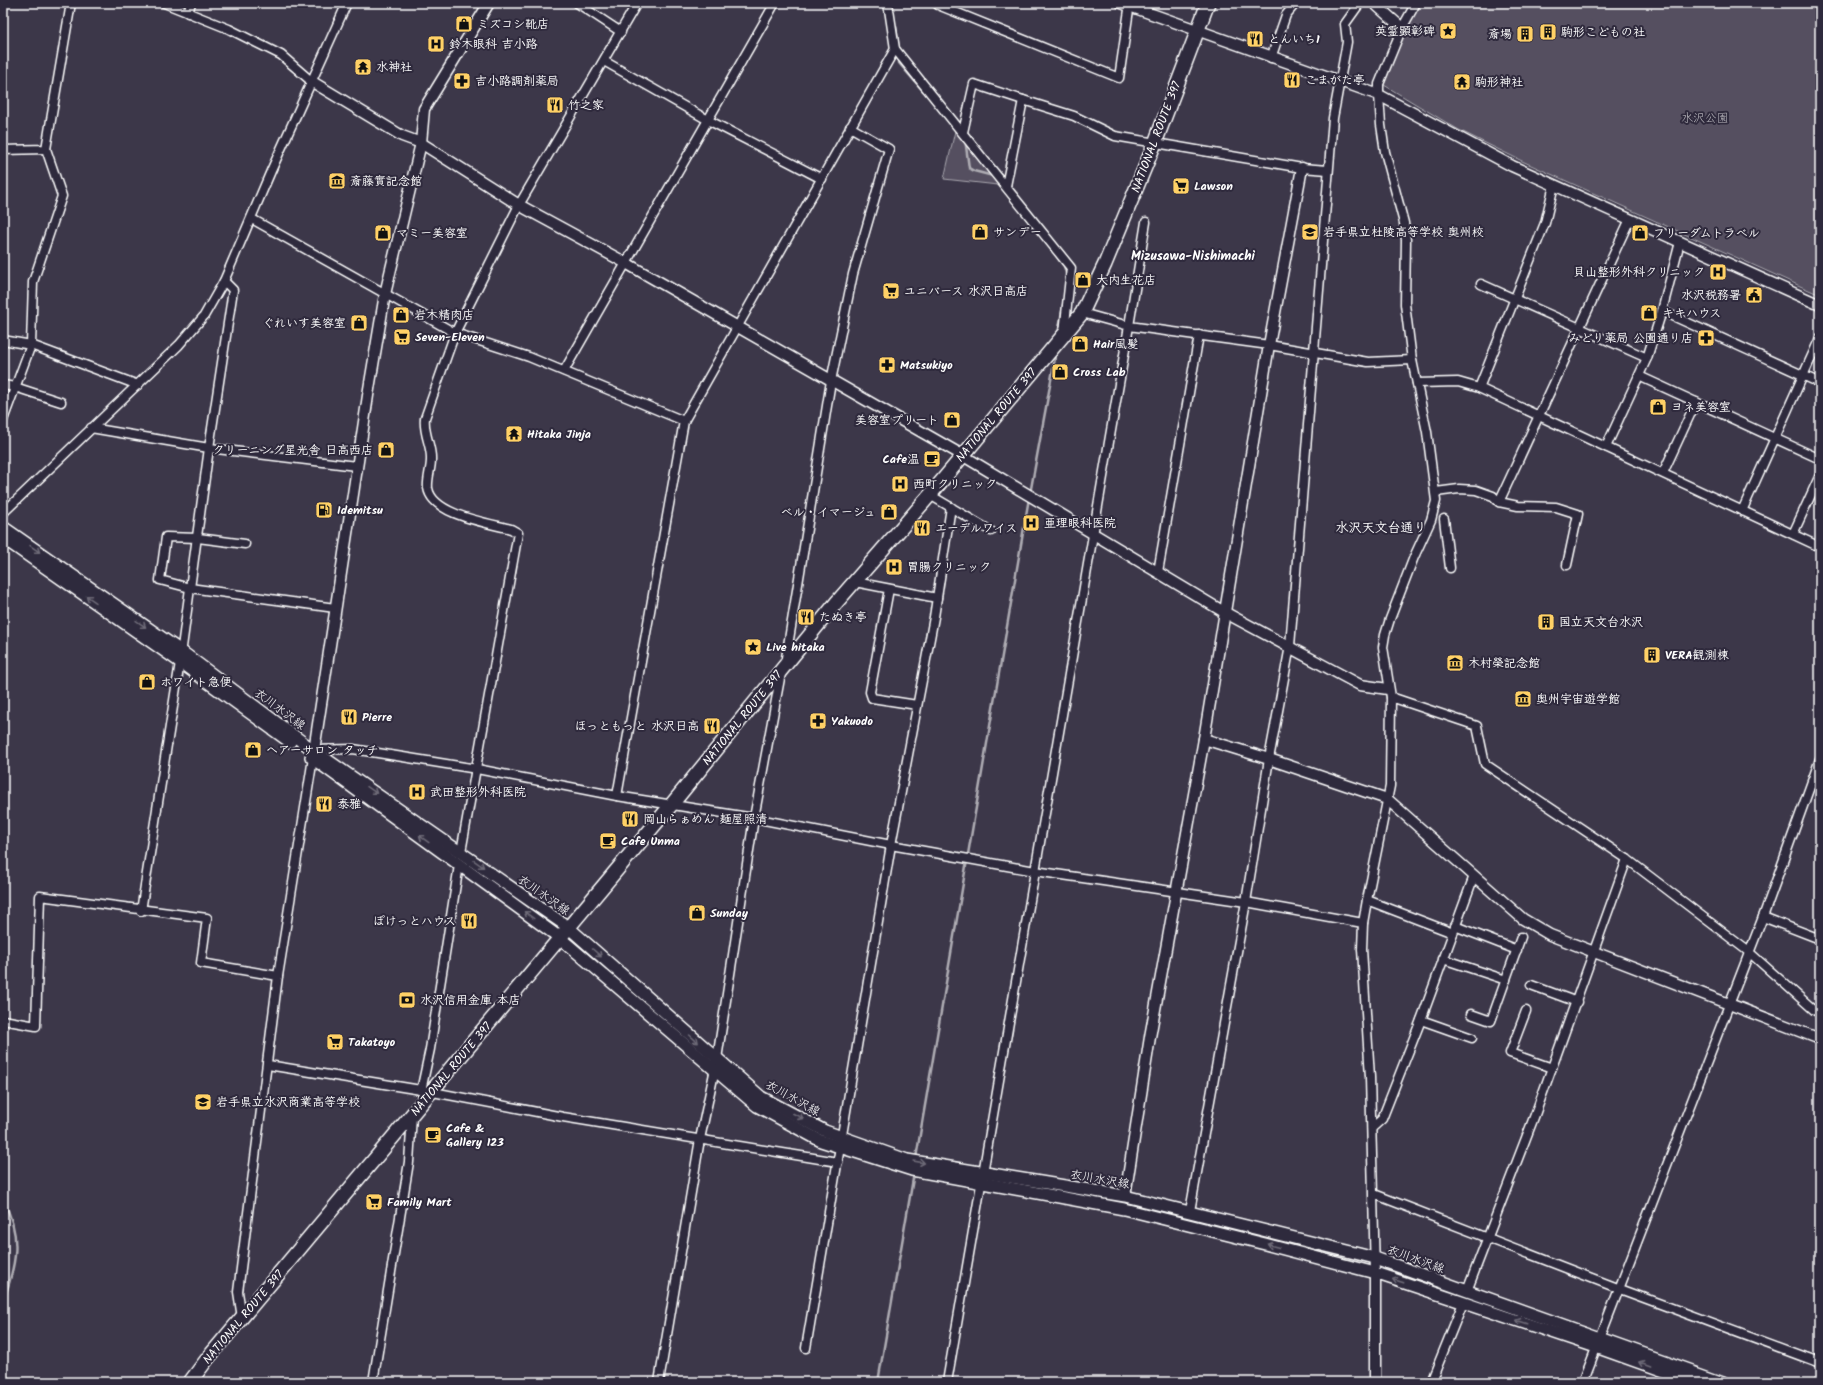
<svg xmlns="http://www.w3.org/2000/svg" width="1823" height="1385" viewBox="0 0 1823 1385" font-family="Kalam,'Klee One',sans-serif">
<rect width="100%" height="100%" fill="#3c3749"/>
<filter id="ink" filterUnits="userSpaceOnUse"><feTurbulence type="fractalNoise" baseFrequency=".025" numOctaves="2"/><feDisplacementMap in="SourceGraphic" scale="8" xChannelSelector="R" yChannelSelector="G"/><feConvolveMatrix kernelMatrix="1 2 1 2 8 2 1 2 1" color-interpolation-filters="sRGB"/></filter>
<g filter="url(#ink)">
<g fill="#555060" stroke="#aaa8b0">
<polygon points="1419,3 1820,3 1820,295 1522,161 1459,130 1384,85 1403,36"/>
<polygon points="955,131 998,185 944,179"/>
</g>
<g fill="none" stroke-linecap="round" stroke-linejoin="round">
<g stroke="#afadb4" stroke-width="2.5">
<polyline points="896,27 899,50"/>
<polyline points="899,59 899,63 923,91"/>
<polyline points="965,139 969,168 974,171 993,176"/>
<polyline points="1059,260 1064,266 1067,277"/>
<polyline points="1058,334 1064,299"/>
<polyline points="1030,494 1056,353"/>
<polyline points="916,1158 1029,498"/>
<path d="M3,1200C23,1237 16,1264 3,1303"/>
<polyline points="878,1382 914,1173"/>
</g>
<g stroke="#fff" stroke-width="11">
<g id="minor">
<polyline points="164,3 229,29 281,55 311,81"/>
<polyline points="577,3 621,32"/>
<polyline points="888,3 895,49 1071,268 1064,333"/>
<polyline points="939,3 938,5 1119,78 1130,3"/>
<polyline points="188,13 191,3"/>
<polyline points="1271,58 1286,15 1296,3"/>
<polyline points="604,61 708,120 822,179"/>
<polyline points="963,132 974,84 1023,100"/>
<polyline points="46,149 62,196 33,282 31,345 138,385"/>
<polyline points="3,150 46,149 71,3"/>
<polyline points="1006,186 1023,100 1074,116 1115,136 1302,168 1328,170"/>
<polyline points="252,219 455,333 529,357 684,421"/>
<polyline points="1146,222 1129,326 1269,345 1368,362 1412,360"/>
<polyline points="1481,284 1647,358"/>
<polyline points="1662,311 1820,383"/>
<polyline points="3,340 31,345 3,420"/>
<polyline points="564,371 775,3"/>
<polyline points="1639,376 1820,459"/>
<polyline points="1417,383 1458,382 1479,388 1820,547"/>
<polyline points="3,385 15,387 61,402"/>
<polyline points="1479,388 1545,223 1554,185"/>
<polyline points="91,428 209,448 356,466"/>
<polyline points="1606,447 1647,358 1662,311 1680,242"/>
<polyline points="1663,473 1696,402"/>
<polyline points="1436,492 1459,489 1476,490 1493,496 1499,502 1518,506 1556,507 1578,514 1567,565"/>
<polyline points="930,495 991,531"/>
<polyline points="1499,502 1630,219"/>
<polyline points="1742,511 1820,338"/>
<polyline points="3,513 179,345 204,316 224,281 271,171 347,3"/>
<polyline points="1444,519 1450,568"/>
<polyline points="1793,534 1820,475"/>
<polyline points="245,544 198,538 166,537 160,580 190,588 335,608"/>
<polyline points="1158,572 1199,335"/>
<polyline points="855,582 937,598"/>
<polyline points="889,589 870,692 872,698 917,705"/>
<polyline points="785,664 831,381 853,274 889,149 850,127"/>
<polyline points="1391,697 1477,726 1485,764 1627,859 1749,952 1814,1010 1820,1013"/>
<polyline points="313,750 353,749 477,769 617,796 754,818 891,845 1035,871 1246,902 1363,923"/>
<polyline points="617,796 684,421 895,49"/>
<path d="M461,852L518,533L511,529C489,523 432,515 428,488C427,479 431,469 431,460C432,446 423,434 425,418L455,333L519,205L637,3"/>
<polyline points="1367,900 1453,933"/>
<polyline points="141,911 180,662 209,448 233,290 224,281"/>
<polyline points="1763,917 1820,939"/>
<polyline points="1455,926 1517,950"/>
<polyline points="1443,959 1506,980"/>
<polyline points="1531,985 1577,1002"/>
<polyline points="1526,1011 1510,1053 1552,1068"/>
<polyline points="1471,1014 1491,1021 1521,937"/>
<polyline points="3,1020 36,1026 40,896 207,918 201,963 278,976"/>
<polyline points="1421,1020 1472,1038"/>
<polyline points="268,1065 433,1092 563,1117 838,1162"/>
<polyline points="421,1091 430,1049 459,865"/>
<polyline points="1372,1128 1382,1119 1421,1020 1474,876"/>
<polyline points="1374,1194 1620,1289 1820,1363"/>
<polyline points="1190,1211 1246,902 1269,759 1290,646 1333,118 1347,42 1345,24 1360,3"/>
<polyline points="1375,1273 1370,1077 1362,949 1363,923 1367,900 1390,786 1391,697 1383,647 1385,635 1390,619 1414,557 1431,520 1436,501 1427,432 1412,360 1405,304 1406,240 1404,223 1385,152 1381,125 1379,95 1379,84 1402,28 1416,3"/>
<polyline points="1467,1291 1536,1112 1627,859"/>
<polyline points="242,1318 238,1292 278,976 313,758"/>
<polyline points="806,1348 891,845 934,617 951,507"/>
<polyline points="373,1382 409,1162 412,1116"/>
<polyline points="659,1382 700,1139 717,1059 754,818 781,673"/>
<polyline points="947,1382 1129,326 1082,313"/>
<polyline points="1431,1382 1463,1303"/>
<polyline points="1583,1382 1763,917 1820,759"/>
</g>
</g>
<g stroke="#fff" stroke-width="13">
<g id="tertiary">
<polyline points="1121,3 1379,95 1512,166 1820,305"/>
<polyline points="1374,3 1402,28"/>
<polyline points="311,81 402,136 421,143 519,205 626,263 962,455 1224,612 1360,685 1388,689"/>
<polyline points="1204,739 1269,759 1387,799 1523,919 1550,935 1820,1039"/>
<polyline points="313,757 369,389 385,294 421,143 424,109 489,3"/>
<polyline points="1125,1196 1150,1037 1204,739 1269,345 1302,168"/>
<polyline points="1375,1273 1375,1382"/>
</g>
</g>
<g stroke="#fff" stroke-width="14">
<g id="secondary">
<polyline points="3,527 181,651 313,750 568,927 761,1097 825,1131 907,1160 1125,1196 1375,1258 1723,1382"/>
<polyline points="3,538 180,662 290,742"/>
<polyline points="311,757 560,938 757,1106 821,1141 912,1170 1124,1209 1265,1244 1375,1273 1596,1347 1694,1382"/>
</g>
</g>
<g stroke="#fff" stroke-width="16">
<polyline id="trunk" points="190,1382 208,1358 672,804 836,603 930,495 1082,313 1105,264 1155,143 1208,3"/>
</g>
<use href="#minor" stroke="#2f2a3d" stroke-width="8"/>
<use href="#tertiary" stroke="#2f2a3d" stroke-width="10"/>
<use href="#secondary" stroke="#2f2a3d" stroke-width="11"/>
<use href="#trunk" stroke="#2f2a3d" stroke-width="13"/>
</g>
<defs><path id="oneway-shaft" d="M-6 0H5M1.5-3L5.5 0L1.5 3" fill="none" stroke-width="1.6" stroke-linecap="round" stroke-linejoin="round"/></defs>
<g stroke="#6d6a77">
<use href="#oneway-shaft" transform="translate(35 549) rotate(35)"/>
<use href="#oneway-shaft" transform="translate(91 599) rotate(-145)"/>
<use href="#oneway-shaft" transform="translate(141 624) rotate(35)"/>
<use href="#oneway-shaft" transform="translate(372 790) rotate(35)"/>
<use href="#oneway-shaft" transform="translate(424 839) rotate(-144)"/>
<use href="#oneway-shaft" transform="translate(479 864) rotate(35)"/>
<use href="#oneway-shaft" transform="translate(529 915) rotate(-144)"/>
<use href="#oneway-shaft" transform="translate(597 953) rotate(42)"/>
<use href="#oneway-shaft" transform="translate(694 1039) rotate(42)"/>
<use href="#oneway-shaft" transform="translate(798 1116) rotate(28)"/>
<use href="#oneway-shaft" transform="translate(919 1162) rotate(10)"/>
<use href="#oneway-shaft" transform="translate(1273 1246) rotate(-165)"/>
<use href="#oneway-shaft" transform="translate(1398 1281) rotate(-162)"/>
<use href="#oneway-shaft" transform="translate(1521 1322) rotate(-162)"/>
<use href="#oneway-shaft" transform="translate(1644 1364) rotate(-160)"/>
</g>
</g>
<defs>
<g id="shop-square" transform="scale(0.9)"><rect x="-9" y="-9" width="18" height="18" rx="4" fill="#ffd166" stroke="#2f2a3d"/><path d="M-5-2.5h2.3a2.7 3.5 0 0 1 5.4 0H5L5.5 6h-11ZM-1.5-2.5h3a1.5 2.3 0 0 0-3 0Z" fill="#111"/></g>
<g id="sight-square" transform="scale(0.9)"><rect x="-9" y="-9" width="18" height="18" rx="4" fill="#ffd166" stroke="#2f2a3d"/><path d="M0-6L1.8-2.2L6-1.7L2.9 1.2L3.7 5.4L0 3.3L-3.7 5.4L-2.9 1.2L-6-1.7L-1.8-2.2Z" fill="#111"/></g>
<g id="building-square" transform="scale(0.9)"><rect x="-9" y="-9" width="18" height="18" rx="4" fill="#ffd166" stroke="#2f2a3d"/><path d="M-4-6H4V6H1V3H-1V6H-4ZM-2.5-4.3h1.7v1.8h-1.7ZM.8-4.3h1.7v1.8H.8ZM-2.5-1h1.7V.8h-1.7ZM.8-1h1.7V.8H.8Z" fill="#111"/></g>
<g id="restaurant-square" transform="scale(0.9)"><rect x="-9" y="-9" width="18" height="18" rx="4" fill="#ffd166" stroke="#2f2a3d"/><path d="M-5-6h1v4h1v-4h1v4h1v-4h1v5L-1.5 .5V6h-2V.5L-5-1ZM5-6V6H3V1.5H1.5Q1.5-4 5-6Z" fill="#111"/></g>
<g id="hospital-square" transform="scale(0.9)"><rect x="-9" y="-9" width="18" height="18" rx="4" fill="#ffd166" stroke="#2f2a3d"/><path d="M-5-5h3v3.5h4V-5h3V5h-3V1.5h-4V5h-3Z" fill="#111"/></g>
<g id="temple-square" transform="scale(0.9)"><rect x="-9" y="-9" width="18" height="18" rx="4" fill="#ffd166" stroke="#2f2a3d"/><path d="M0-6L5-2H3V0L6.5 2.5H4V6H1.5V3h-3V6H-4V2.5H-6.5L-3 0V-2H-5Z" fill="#111"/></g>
<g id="pharmacy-square" transform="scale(0.9)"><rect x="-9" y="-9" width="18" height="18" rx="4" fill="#ffd166" stroke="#2f2a3d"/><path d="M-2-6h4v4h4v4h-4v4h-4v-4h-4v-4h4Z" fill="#111"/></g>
<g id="museum-square" transform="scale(0.9)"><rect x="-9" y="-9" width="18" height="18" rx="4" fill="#ffd166" stroke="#2f2a3d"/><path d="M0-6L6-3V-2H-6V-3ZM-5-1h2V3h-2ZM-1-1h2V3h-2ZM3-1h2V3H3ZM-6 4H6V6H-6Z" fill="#111"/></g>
<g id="supermarket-square" transform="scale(0.9)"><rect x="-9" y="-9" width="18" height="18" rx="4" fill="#ffd166" stroke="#2f2a3d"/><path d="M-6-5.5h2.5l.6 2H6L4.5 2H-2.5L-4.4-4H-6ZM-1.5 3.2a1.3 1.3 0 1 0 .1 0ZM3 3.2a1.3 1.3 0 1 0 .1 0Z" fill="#111"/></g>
<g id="school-square" transform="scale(0.9)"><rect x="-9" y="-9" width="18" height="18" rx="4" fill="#ffd166" stroke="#2f2a3d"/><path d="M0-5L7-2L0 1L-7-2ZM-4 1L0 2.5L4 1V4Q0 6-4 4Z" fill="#111"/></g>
<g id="civic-square" transform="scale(0.9)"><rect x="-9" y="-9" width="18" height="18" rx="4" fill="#ffd166" stroke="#2f2a3d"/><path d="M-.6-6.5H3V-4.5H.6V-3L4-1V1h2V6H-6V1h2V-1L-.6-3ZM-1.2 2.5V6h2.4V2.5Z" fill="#111"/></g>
<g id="cafe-square" transform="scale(0.9)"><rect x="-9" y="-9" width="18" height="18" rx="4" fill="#ffd166" stroke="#2f2a3d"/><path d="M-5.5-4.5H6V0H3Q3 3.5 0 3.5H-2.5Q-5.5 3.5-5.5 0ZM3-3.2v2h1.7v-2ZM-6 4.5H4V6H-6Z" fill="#111"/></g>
<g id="fuel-square" transform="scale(0.9)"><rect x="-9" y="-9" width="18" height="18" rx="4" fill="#ffd166" stroke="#2f2a3d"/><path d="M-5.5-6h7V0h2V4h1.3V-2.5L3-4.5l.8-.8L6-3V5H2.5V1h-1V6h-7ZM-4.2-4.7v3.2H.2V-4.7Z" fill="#111"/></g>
<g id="bank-square" transform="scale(0.9)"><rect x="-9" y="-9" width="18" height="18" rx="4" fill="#ffd166" stroke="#2f2a3d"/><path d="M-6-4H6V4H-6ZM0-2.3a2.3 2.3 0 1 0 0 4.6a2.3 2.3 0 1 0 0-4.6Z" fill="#111"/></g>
</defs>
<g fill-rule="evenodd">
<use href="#shop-square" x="464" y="24"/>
<use href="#sight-square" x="1448" y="31"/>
<use href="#building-square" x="1548" y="32"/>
<use href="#building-square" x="1525" y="34"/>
<use href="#restaurant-square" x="1255" y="39"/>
<use href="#hospital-square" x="436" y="44"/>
<use href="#temple-square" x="363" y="67"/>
<use href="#restaurant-square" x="1292" y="80"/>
<use href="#pharmacy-square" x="462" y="81"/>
<use href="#temple-square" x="1462" y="82"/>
<use href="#restaurant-square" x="555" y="105"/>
<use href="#museum-square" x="337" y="181"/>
<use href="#supermarket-square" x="1181" y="186"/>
<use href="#shop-square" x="980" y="232"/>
<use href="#school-square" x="1310" y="232"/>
<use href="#shop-square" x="383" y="233"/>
<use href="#shop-square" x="1640" y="233"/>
<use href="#hospital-square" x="1718" y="272"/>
<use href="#shop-square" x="1083" y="280"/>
<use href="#supermarket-square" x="891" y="291"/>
<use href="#civic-square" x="1754" y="295"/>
<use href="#shop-square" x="1649" y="313"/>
<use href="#shop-square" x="401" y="315"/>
<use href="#shop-square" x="359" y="323"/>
<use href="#supermarket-square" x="402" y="337"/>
<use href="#pharmacy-square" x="1706" y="338"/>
<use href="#shop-square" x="1080" y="344"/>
<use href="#pharmacy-square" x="887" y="365"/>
<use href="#shop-square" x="1060" y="372"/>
<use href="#shop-square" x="1658" y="407"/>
<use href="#shop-square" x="952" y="420"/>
<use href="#temple-square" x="514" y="434"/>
<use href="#shop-square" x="386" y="450"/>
<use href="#cafe-square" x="932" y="459"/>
<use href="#hospital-square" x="900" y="484"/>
<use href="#fuel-square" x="324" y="510"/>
<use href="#shop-square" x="889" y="512"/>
<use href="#hospital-square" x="1031" y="523"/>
<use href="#restaurant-square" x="922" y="528"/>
<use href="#hospital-square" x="894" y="567"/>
<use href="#restaurant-square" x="806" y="617"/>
<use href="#building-square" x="1546" y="622"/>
<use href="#sight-square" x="753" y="647"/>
<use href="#building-square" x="1652" y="655"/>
<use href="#museum-square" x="1455" y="663"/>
<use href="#shop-square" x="147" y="682"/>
<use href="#museum-square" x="1523" y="699"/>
<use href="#restaurant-square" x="349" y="717"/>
<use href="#pharmacy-square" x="818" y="721"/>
<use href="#restaurant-square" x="712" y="726"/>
<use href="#shop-square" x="253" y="750"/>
<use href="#hospital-square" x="417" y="792"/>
<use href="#restaurant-square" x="324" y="804"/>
<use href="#restaurant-square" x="630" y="819"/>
<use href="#cafe-square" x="608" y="841"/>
<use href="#shop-square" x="697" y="913"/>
<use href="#restaurant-square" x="469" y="921"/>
<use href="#bank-square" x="407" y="1000"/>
<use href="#supermarket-square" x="335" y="1042"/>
<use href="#school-square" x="203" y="1102"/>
<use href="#cafe-square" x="433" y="1135"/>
<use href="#supermarket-square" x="374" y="1202"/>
</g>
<g text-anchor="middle" stroke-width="4" stroke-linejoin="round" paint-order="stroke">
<g font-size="12" font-weight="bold" fill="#fff" stroke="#2f2a3d" text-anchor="start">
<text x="477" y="28">ミズコシ靴店</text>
<text x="1435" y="35" text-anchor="end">英霊顕彰碑</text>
<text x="1561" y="36">駒形こどもの社</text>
<text x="1512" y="38" text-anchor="end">斎場</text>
<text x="1268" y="43">とんいち1</text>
<text x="449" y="48">鈴木眼科 吉小路</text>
<text x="376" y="71">水神社</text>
<text x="1305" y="84">こまがた亭</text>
<text x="475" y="85">吉小路調剤薬局</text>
<text x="1475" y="86">駒形神社</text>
<text x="568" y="109">竹之家</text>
<text x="350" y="185">斎藤實記念館</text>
<text x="1194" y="190">Lawson</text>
<text x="993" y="236">サンデー</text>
<text x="1323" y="236">岩手県立杜陵高等学校 奥州校</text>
<text x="396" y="237">マミー美容室</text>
<text x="1653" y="237">フリーダムトラベル</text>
<text x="1705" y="276" text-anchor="end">貝山整形外科クリニック</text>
<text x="1096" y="284">大内生花店</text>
<text x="904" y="295">ユニバース 水沢日高店</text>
<text x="1741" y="299" text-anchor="end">水沢税務署</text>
<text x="1662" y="317">キキハウス</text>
<text x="414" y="319">岩木精肉店</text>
<text x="346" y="327" text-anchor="end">ぐれいす美容室</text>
<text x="415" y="341">Seven-Eleven</text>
<text x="1693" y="342" text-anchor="end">みどり薬局 公園通り店</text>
<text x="1093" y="348">Hair風髪</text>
<text x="900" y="369">Matsukiyo</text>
<text x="1073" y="376">Cross Lab</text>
<text x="1671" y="411">ヨネ美容室</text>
<text x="939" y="424" text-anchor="end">美容室プリート</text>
<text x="527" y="438">Hitaka Jinja</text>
<text x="373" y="454" text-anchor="end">クリーニング星光舎 日高西店</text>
<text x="919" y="463" text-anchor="end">Cafe温</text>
<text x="913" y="488">西町クリニック</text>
<text x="337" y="514">Idemitsu</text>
<text x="876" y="516" text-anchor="end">ベル・イマージュ</text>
<text x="1044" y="527">亜理眼科医院</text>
<text x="935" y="532">エーデルワイス</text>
<text x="907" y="571">胃腸クリニック</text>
<text x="819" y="621">たぬき亭</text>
<text x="1559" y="626">国立天文台水沢</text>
<text x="766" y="651">Live hitaka</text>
<text x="1665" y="659">VERA観測棟</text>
<text x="1468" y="667">木村榮記念館</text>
<text x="160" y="686">ホワイト急便</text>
<text x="1536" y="703">奥州宇宙遊学館</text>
<text x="362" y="721">Pierre</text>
<text x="831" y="725">Yakuodo</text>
<text x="699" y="730" text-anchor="end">ほっともっと 水沢日高</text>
<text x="266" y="754">ヘアーサロン タッチ</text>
<text x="430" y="796">武田整形外科医院</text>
<text x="337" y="808">泰雅</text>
<text x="643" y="823">岡山らぁめん 麺屋照清</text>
<text x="621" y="845">Cafe Unma</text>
<text x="710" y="917">Sunday</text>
<text x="456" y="925" text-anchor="end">ぽけっとハウス</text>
<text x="420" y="1004">水沢信用金庫 本店</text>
<text x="348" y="1046">Takatoyo</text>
<text x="216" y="1106">岩手県立水沢商業高等学校</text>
<text x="446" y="1132">Cafe &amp;<tspan x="446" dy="14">Gallery 123</tspan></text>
<text x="387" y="1206">Family Mart</text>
</g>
<g font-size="12" fill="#bbb9bf" stroke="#2f2a3d">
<text x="1705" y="122">水沢公園</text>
</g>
<g font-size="12" fill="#fff" stroke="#2f2a3d">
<text transform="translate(1156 137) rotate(-69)" y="4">NATIONAL ROUTE 397</text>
<text transform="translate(996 415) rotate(-50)" y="4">NATIONAL ROUTE 397</text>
<text transform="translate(280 709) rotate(37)" y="4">衣川水沢線</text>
<text transform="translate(742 718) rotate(-51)" y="4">NATIONAL ROUTE 397</text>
<text transform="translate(544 895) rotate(35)" y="4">衣川水沢線</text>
<text transform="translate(451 1069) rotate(-50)" y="4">NATIONAL ROUTE 397</text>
<text transform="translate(793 1098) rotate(29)" y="4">衣川水沢線</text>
<text transform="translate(1100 1179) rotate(10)" y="4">衣川水沢線</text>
<text transform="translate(1416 1259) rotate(20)" y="4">衣川水沢線</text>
<text transform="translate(243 1317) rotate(-50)" y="4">NATIONAL ROUTE 397</text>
</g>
<g font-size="13" font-weight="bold" fill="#fff" stroke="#2f2a3d">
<text x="1193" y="260">Mizusawa-Nishimachi</text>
<text x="1381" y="532">水沢天文台通り</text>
</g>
</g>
<rect width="1823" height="1385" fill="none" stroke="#2f2a3d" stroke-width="16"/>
<rect x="8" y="8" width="1807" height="1369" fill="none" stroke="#fff" stroke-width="1.5" filter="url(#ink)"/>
</svg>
